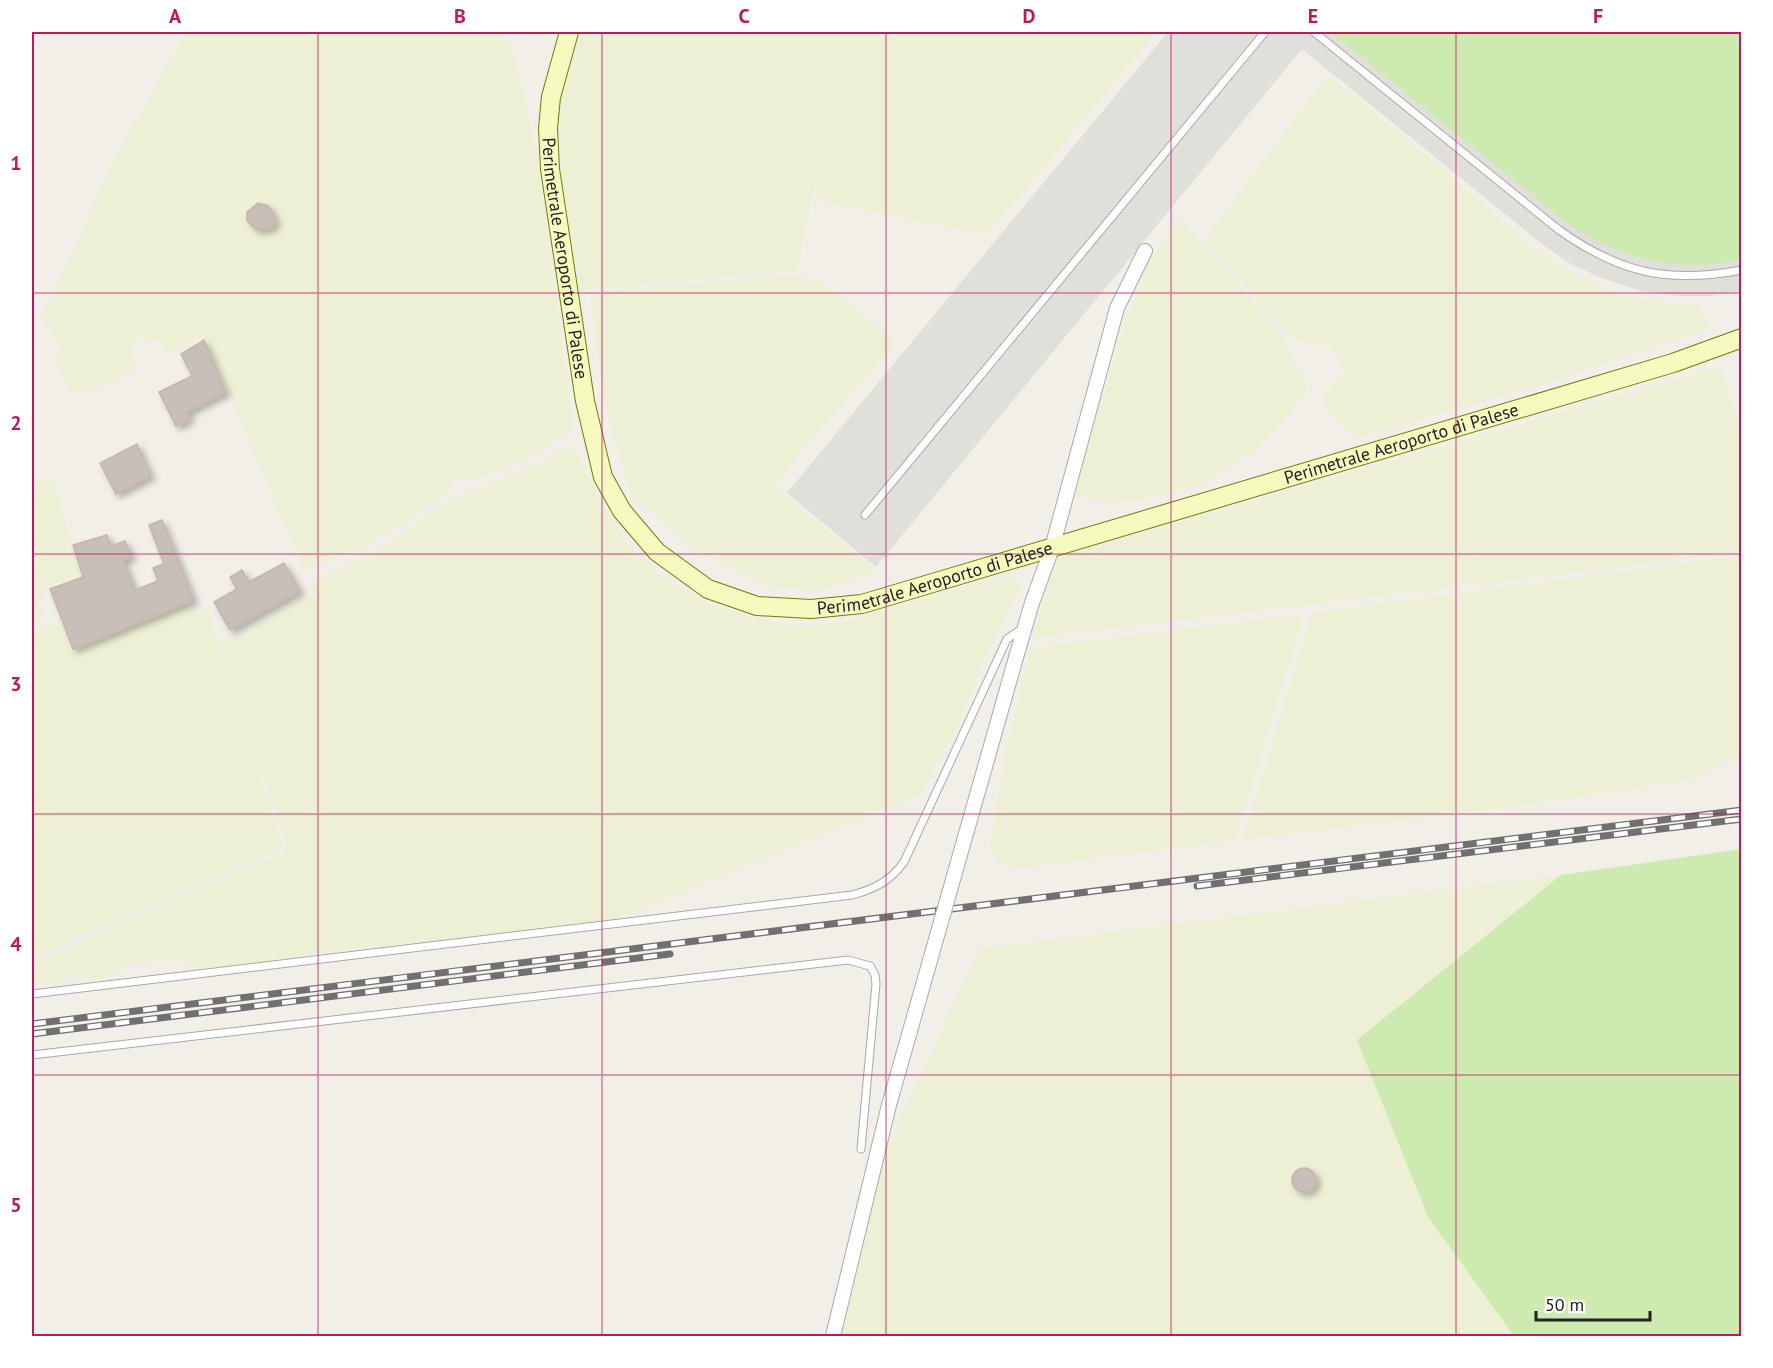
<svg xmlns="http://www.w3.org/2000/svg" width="1773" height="1368" viewBox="0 0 1773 1368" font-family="'PT Sans',sans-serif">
<defs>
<filter id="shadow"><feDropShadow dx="4" dy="4" stdDeviation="3" flood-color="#0004"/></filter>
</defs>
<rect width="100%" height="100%" fill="#f2efe9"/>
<polygon fill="#e1dfda" points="1168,32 1741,32 1741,291 1711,296 1677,296 1641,291 1599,277 1569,263 1542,244 1302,49 876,567 787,493"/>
<g fill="#eef0d5">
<polygon points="186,32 505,32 510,41 528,111 540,172 574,427 541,452 482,477 453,479 447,492 411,519 368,545 304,570 204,336 166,353 160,341 137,336 130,360 141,367 94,389 72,392 54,360 62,349 40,315 52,298 112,163"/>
<polygon points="581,32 1156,32 987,235 822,201 814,194 822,148 797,269 580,291 565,223 558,111 570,50"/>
<polygon points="1328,75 1456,180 1536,251 1588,282 1642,300 1699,306 1711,327 1556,380 1356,438 1327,409 1323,396 1343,373 1343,365 1330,347 1291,338 1205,240"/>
<polygon points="1179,217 1266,315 1288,345 1294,366 1304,373 1307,393 1256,450 1199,485 1137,500 1072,497 1127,317 1150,262"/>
<polygon points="793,276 820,281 848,301 895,343 797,457 775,487 874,569 873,572 819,591 768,586 698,552 631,495 603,398 591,299 606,290"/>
<polygon points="1720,367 1741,431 1741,552 1032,638 1056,557"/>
<polygon points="572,445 609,514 631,548 668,581 713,606 799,627 847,621 980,582 1005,577 1023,583 982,661 962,718 921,794 606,923 332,951 233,967 202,967 180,961 127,963 101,980 79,976 58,982 32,983 32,965 154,907 285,853 287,847 220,644 313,593 308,584 380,550 443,504 538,464"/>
<polygon points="53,477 80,574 41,590 44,598 37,601 44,617 32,621 32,486"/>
<polygon points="1741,556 1741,754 1688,780 1488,810 1243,839 1312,613"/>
<polygon points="191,602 196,613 207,607 284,847 96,929 32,960 32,632 60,620 72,651"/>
<polygon points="1304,614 1235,840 1022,868 999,863 989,848 1005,754 1030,648"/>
<polygon points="1561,875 1358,1040 1428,1217 1514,1336 832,1336 873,1179 979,949"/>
</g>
<g fill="#cdebb0">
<path d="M1331,32H1741V259C1681,275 1622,258 1571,226Z"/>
<polygon points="1741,849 1741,1336 1514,1336 1428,1217 1357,1040 1561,875"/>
</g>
<g fill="#c7bfb8" stroke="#c4b6ab" stroke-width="1.5" filter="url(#shadow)">
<polygon points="258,203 268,206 272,211 276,223 271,228 257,230 247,221 247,212"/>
<polygon points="204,340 226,392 187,412 190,419 176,426 159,392 192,376 181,354"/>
<polygon points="137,444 151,476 116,494 100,463"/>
<polygon points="162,520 194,600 73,649 50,589 83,577 73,545 107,535 111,546 125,541 132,557 123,560 135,590 158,581 153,568 164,564 149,525"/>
<polygon points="284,563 300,591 230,630 214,602 237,589 230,577 242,570 249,582"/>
<circle cx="1304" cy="1180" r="12"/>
</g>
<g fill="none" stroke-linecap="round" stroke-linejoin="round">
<g stroke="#a9a9a9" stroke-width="9">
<g id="lane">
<path d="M1314,32L1559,230C1620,273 1667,284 1742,270"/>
<polyline points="865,515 1265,32"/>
<path d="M32,994L852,895C875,889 890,881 904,862L1007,639L1023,628"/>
<polyline points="32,1055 848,960 870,966 875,975 876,984 861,1149"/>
</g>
</g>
<g stroke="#a9a9a9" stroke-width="16">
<g id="street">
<polyline points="1017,654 1032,603 1052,548 1117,308 1145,251"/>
<polyline points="833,1336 889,1105"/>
</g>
</g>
<g stroke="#707d05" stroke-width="20">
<g id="secondary">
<path id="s1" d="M569,32L551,97L548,128L550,169L585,401L603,477L622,511L657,552L708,589L757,606L811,609L862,604L1673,363L1742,338"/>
</g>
</g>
<use href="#lane" stroke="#fff" stroke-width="7"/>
<use href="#street" stroke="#fff" stroke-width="14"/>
<use href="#secondary" stroke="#f7fabf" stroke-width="18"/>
<g stroke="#707070" stroke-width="7">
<g id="rail">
<polyline points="1197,886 1742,819"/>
<polyline points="32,1024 1742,810"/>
<polyline points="32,1034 670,954"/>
</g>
</g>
<use href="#rail" stroke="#fff" stroke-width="4.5" stroke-dasharray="14" stroke-linecap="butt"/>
<g stroke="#a9a9a9" stroke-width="16" stroke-linecap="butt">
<polyline id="street-bridge" points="889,1105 1017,654"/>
</g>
<use href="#street-bridge" stroke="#fff" stroke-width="14"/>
</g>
<path fill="none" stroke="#c2185b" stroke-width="1.5" stroke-opacity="0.55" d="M318,32V1336M602,32V1336M886,32V1336M1171,32V1336M1456,32V1336M32,293H1742M32,554H1742M32,814H1742M32,1075H1742"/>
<g text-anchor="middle" stroke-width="5" stroke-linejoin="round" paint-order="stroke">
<g font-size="18" fill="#222" stroke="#fff">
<text dy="6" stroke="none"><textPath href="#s1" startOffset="230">Perimetrale Aeroporto di Palese</textPath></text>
<text dy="6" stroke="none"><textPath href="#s1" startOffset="1328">Perimetrale Aeroporto di Palese</textPath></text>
<text dy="6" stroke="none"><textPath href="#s1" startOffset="842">Perimetrale Aeroporto di Palese</textPath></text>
</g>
</g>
<rect width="1773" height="1368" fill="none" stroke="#ffffff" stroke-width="66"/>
<path d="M1536 1311v9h114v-9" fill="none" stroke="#222222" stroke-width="3"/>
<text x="1545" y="1311" font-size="18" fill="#222222" stroke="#ffffff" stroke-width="4.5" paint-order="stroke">50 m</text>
<rect x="33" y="33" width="1707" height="1302" fill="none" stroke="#c2185b" stroke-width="2"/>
<g font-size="20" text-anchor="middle" font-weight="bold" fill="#c2185b">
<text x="175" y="23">A</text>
<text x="460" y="23">B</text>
<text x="744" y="23">C</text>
<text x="1029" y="23">D</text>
<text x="1313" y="23">E</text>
<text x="1598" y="23">F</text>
<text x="16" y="170">1</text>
<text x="16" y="430">2</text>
<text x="16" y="691">3</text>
<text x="16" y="951">4</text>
<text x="16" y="1212">5</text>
</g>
</svg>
